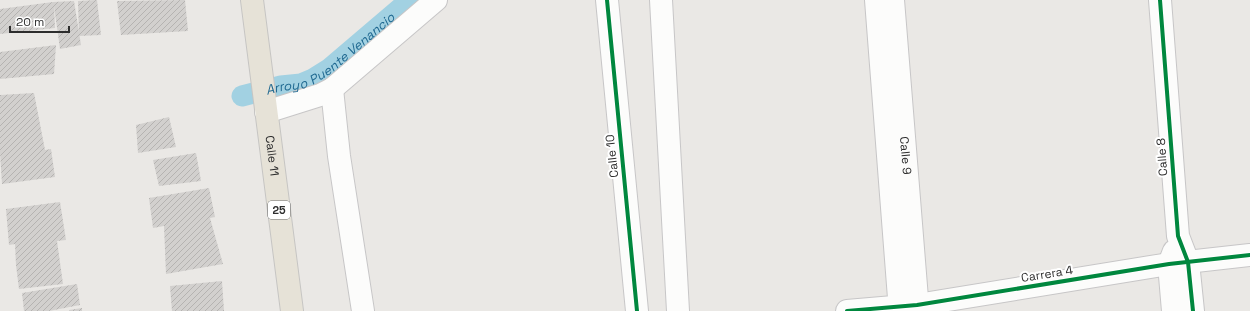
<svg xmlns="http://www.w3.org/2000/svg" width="1250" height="311" viewBox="0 0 1250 311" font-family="'Space Grotesk',sans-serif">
<defs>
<pattern id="building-hatch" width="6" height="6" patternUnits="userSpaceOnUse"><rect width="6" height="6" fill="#d2d0ce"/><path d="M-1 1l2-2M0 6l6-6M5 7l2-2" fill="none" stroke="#b5b3b1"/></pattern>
</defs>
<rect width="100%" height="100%" fill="#eae8e5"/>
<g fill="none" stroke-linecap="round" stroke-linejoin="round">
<path stroke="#a2d1e2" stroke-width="21" id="s1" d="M242,96L281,86L301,84L313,79L329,69L410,0"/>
</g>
<g fill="url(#building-hatch)">
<polygon points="97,0 101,35 79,36 78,1"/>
<polygon points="185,0 188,31 121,35 117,1"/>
<polygon points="74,1 81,45 60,49 54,6 55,28 0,34 0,9 53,2"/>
<polygon points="56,45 54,74 0,79 0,52"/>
<polygon points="34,93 45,150 51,149 55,177 2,184 0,153 0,95"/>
<polygon points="169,117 176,147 138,153 136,125"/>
<polygon points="196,153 201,181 159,186 153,160"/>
<polygon points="209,188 215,217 210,218 223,264 166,274 164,226 153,228 149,198"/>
<polygon points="60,202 66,240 57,241 63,284 19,289 16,265 15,244 9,245 6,209"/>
<polygon points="222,281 224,311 172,311 170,286"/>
<polygon points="77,284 80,305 49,311 24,311 22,293"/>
<polygon points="82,308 82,311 69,311 69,310"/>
</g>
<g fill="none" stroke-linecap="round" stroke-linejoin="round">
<g stroke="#c7c6c7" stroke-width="24">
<g id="minor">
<polyline points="607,0 637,311"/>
<polyline points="661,0 678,311"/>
<polyline points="876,0 900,311"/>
<path id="s2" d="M893,0L918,311"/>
<polyline points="1160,0 1178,236 1188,262 1193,311"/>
<polyline points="332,89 339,156 363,311"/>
<polyline points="266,112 320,95 332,89 436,0"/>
<polyline points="847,311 917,305 1169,264 1250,255"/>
<polyline points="1173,311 1169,264 1174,251"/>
</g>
</g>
<g stroke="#c6c5c3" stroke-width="24">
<g id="major">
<path id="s3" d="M252,0L292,311"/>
</g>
</g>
<use href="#minor" stroke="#fcfcfb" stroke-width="22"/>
<use href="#major" stroke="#e6e2d7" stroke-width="22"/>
<g stroke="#fff" stroke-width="6">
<g id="cycleway">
<polyline points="607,0 637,311"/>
<polyline points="1160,0 1178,236 1188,262 1193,311"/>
<polyline points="847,311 917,305 1169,264 1250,255"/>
</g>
</g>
<use href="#cycleway" stroke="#00873e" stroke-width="4"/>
</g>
<g text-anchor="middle" stroke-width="4" stroke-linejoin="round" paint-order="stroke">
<rect fill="#fff" stroke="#6c6c6c" stroke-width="1" x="268" y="201" width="22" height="18" rx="3"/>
<g font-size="11" font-weight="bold" fill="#2d2d2d">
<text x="279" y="214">25</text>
</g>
<g font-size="12" fill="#2d2d2d" stroke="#fff">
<text dy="4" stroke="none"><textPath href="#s3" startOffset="157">Calle 11</textPath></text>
<text transform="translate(612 156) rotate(-96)" y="4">Calle 10</text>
<text dy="4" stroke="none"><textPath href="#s2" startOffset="156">Calle 9</textPath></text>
<text transform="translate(1162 157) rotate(-94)" y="4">Calle 8</text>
<text transform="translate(1047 274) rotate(-9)" y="4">Carrera 4</text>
</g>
<g font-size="13" font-style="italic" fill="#1f6890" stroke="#fff">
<text dy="5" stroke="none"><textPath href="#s1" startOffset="100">Arroyo Puente Venancio</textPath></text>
</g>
</g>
<path d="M10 26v6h59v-6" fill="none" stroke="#2d2d2d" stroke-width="2"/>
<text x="16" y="26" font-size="12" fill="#2d2d2d" stroke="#ffffff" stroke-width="3" paint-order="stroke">20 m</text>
</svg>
